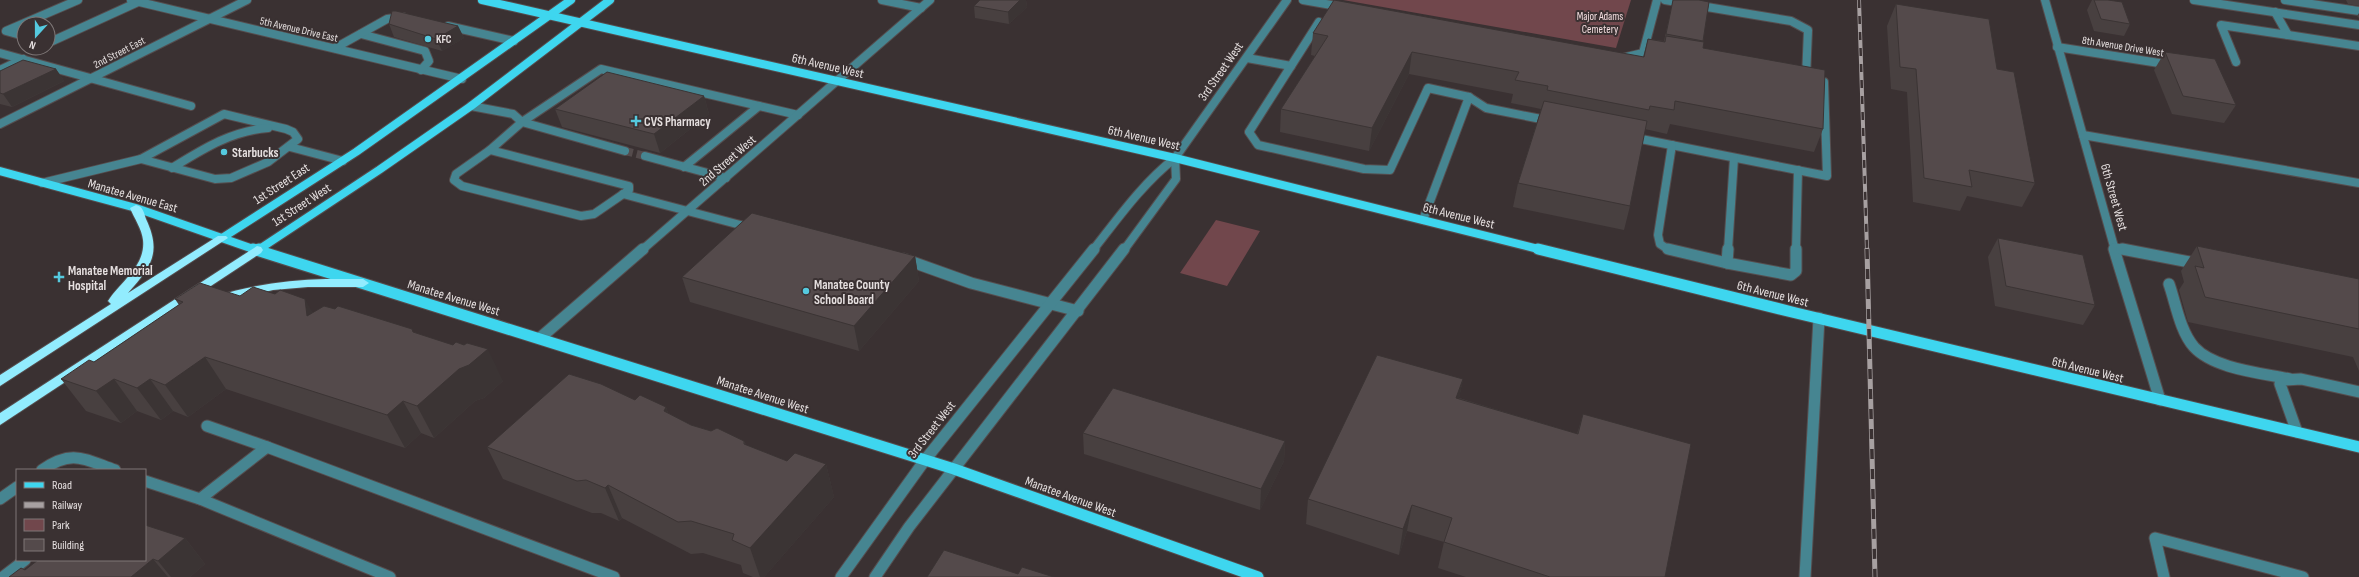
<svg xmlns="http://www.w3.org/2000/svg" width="2359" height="577" viewBox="0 0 2359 577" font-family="'Sofia Sans Condensed',sans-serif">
<rect width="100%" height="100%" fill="#3a3132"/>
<g fill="#71474c">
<polygon points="1343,0 1631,0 1616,48"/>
<polygon points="1216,220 1260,231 1227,286 1180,273"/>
</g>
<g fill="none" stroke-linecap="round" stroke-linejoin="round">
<polyline stroke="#544b4c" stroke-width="8" stroke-dasharray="8 4" stroke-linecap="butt" points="625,151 645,156"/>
<g stroke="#554d4e" stroke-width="10">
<g id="minor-far1">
<polyline points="131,0 462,79"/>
<polyline points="882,0 921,8"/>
<polyline points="1303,0 1343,7"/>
<polyline points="1665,0 1791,21 1808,30 1806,78"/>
<polyline points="2045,0 2115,250"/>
<polyline points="2194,0 2359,25"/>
<polyline points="2285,0 2359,11"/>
<polyline points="448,26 514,41"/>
<polyline points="361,34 425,51 429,61 421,70"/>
<polyline points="2288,35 2359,46"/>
<polyline points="24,36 6,31 78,0"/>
<polyline points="48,43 138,2"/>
<polyline points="2057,47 2172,65"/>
<polyline points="335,48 387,19 403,17"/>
<polyline points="0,53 191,106"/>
<polyline points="1247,58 1291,66 1249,132 1258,145 1364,169 1390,170 1428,88 1469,97 1423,220"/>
<polyline points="1622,58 1643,53 1657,0"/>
<polyline points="2236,62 2221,25 2288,35 2275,12"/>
<polyline points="1291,66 1319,22"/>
<polyline points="0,70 23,59"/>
<polyline points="1469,97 1486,108 1551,121"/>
<polyline points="471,106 513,114 522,122 601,69 798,115"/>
<polygon points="224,114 286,129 293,132 298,139 268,162 231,178 215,179 141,159"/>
<polyline points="0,124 247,0"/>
<polyline points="2083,135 2359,183"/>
<polyline points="1631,137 1827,176 1824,82 1819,81"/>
<polyline points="290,147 343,161"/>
<polyline points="490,150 522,122 625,151"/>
<polygon points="490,150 629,186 629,190 594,214 581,216 462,186 454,180 456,174"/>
<polyline points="645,156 726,178"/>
<polyline points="684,167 759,106"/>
<path d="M172,168C203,149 231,131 268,128"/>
<polyline points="42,183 141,159"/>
<polyline points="623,194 752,228"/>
<polyline points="2114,247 2127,250"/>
<polyline points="642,250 930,0"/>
<path d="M1093,250C1119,217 1142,184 1175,158L1287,0"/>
<polyline points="1124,250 1176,179 1175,158"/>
<polyline points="1669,250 1660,244 1658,235 1672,145"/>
<polyline points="1728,250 1734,158"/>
<polyline points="1796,250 1798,170"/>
</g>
</g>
<g stroke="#554d4e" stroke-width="13">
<g id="minor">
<polyline points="1668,249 1727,263"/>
<polyline points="1728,249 1727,263 1791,275 1796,271 1796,249"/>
<polyline points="2114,249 2160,400"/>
<polyline points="2122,249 2200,264"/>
<polyline points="904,259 971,283 1078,311"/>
<path d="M2169,284C2176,304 2180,331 2194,347C2214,369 2262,373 2290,379"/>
<polyline points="540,338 643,249"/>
<polyline points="207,426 267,447"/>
<polyline points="2297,432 2280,384 2284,380 2301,379 2359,392"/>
<path d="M42,470C72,449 84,459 115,470"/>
<polyline points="145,481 200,499 390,577"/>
<polyline points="0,499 17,487"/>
<polyline points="200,499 267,447 614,577"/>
<polyline points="3,577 25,560"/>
<polyline points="841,577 925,460 1094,249"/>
<polyline points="875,577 909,527 1124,249"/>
<polyline points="1805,577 1819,318"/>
<polyline points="2164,577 2155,538 2303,577"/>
</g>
</g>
<g stroke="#554d4e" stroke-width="10">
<g id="major-far1">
<polyline points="482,0 1175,158 1542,250"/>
<polyline points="0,171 136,208 256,250"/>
<polyline points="222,238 356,152 571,0"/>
<polyline points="258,250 379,170 471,106 610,0"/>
</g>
</g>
<g stroke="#554d4e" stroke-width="13">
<g id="major">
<polyline points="253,249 954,469 1258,577"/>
<polyline points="1538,249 1796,313 2359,447"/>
<polyline points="257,250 259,249"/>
</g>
</g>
<g stroke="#554d4e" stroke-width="2">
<g id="highway">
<path d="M136,205C143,206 144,213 146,219C162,253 151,267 128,293L218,236H226L228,238L0,386V375L111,304L108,301C120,282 146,266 143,240C142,229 134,218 130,208Z"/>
<polygon points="257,246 261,247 263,250 261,253 0,425 0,413"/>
<path d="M326,279H363L369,283L363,287H308L273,290L220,303L214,299L216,296C252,285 288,280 326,279Z"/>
</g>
</g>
<use href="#minor-far1" stroke="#468591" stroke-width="8"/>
<use href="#minor" stroke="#468591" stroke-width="11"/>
<use href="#major-far1" stroke="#3ed6ef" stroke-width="8"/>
<use href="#major" stroke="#3ed6ef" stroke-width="11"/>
<use href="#highway" fill="#92ecfe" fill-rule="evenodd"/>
<g stroke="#a7a0a1" stroke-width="4">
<polyline id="rail-far1" points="1859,0 1867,250"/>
</g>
<g stroke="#a7a0a1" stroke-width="5">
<polyline id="rail" points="1867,249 1875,577"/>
</g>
<use href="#rail-far1" stroke="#3a3132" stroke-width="2.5" stroke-dasharray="8" stroke-linecap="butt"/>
<use href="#rail" stroke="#3a3132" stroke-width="3.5" stroke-dasharray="10" stroke-linecap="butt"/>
</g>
<g fill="#484040">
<polygon points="980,0 1026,0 1027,7 1009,24 975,18 974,6"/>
<polygon points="1673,0 1709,2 1703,42 1703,48 1823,129 1814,152 1670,124 1667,134 1645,129 1630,206 1624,230 1513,207 1518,183 1541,109 1511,103 1513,94 1409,74 1369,151 1280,132 1281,109 1315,56 1311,55 1313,33 1643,57 1648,39 1664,41"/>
<polygon points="2092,0 2108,0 2130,24 2124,36 2094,31 2087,10"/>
<polygon points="2346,0 2359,0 2359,6 2348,4"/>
<polygon points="1896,4 1997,69 2035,183 2022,207 1967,196 1960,211 1913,202 1907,92 1891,89 1887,26"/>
<polygon points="2359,13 2359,18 2357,16"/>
<polygon points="389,24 458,26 464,38 442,51 394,37"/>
<polygon points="2165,52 2236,105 2224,123 2172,114 2154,70"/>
<polygon points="56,69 64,81 12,107 0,104 0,71"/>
<polygon points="704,96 709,114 660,153 562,127 555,109"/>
<polygon points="1998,238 2095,305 2083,325 1995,306 1988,257"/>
<polygon points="2197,246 2359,279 2359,371 2353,357 2188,322 2179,290 2184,282 2181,271"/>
<polygon points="915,256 919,281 859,351 690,302 682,277"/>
<polygon points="240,296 313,313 414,332 503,381 484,398 475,401 434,438 421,433 405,448 226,389 188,417 173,411 161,420 137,411 121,423 86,411 61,379 94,362 179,305 175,299"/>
<polygon points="1463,379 1459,398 1577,434 1583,414 1665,577 1466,577 1438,568 1444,542 1407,531 1399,555 1306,524 1308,499"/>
<polygon points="635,400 666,407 668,413 691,425 744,441 746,445 787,461 826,464 834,497 764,577 753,577 743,573 741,565 703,553 691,554 622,518 619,521 601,513 592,513 503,479 487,447"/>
<polygon points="1083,433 1285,441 1284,461 1260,510 1084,454"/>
<polygon points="185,538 205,564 190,577 9,577 25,570"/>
</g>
<g fill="#3b3434">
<polygon points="1020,0 1026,0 1027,7 1009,24 1008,12"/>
<polygon points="458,26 464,38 442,51 436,39"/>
<polygon points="1412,52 1409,74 1369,151 1372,128"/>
<polygon points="56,69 64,81 12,107 3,94"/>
<polygon points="704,96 709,114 660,153 654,134"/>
<polygon points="915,256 919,281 859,351 854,326"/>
<polygon points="305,299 323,330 307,316"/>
<polygon points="488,349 503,381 484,398 475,401 434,438 417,406 459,369"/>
<polygon points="205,357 226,389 188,417 165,385"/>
<polygon points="114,379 137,411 121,423 96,391"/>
<polygon points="150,379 173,411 161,420 137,388"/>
<polygon points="1463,379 1458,404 1456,398"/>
<polygon points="403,401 421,433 405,448 387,415"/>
<polygon points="666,407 677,440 664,411"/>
<polygon points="1285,441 1284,461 1260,510 1261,489"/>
<polygon points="826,464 834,497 764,577 760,577 750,548"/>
<polygon points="608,485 622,518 619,521 605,488"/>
<polygon points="1412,505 1407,531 1399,555 1403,529"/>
<polygon points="185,538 205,564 190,577 171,577 158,561"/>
<polygon points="153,559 168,577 131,577"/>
</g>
<g fill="#544a4b" stroke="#3b3434">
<polygon points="980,0 1020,0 1008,12 974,6"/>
<polygon points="1334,0 1644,57 1648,39 1665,42 1666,36 1704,42 1703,48 1825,70 1823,129 1675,101 1674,110 1650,106 1649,110 1547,90 1548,86 1515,80 1519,72 1412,52 1372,128 1281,109 1328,36 1313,33"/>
<polygon points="1673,0 1699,0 1709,2 1703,41 1666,34"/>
<polygon points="2094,0 2108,0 2122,2 2130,24 2101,19"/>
<polygon points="1896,4 1989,19 1997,69 2014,72 2035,183 1969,170 1972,187 1924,178 1916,69 1900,67"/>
<polygon points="392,11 396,11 458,26 436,39 389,24"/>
<polygon points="2165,52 2215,59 2236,105 2183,96"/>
<polygon points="23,60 56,69 3,94 0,93 0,71"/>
<polygon points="607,72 704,96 654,134 555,109"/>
<polygon points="1544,101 1647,121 1630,206 1518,183"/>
<polygon points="752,213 915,256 854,326 682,277"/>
<polygon points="1998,238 2083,255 2095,305 2006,286"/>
<polygon points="2197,246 2359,279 2359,329 2205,297 2195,266 2204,268"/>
<polygon points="200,283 240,296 253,287 275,294 280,290 305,299 307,316 324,306 335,309 338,306 412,329 413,332 453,345 456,342 464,345 467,343 488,349 469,365 459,369 417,406 403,401 387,415 205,357 165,385 150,379 137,388 114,379 96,391 61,379 89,360 94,362 183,302 175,299"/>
<polygon points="1377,355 1463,379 1456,398 1578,434 1583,414 1691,444 1665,577 1550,577 1444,542 1452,518 1412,505 1403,529 1308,499"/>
<polygon points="569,374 601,384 635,400 640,395 666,407 664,411 691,425 711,431 717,428 744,441 744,444 787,461 795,453 826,464 750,548 732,540 734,534 691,521 678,522 608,485 605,488 586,480 577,481 487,447"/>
<polygon points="1113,388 1285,441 1261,489 1083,433"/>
<polygon points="145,525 185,538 158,561 153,559 131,577 9,577 21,568 25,570 38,560 145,560"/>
<polygon points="944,550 1018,574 1022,567 1054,577 927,577"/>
</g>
<g fill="#55cadf" stroke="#3a3132" stroke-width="1.5">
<circle cx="428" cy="39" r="4"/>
<path d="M634 115h4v4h4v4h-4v4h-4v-4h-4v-4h4z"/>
<circle cx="224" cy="152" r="4"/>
<path d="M57 271h4v4h4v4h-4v4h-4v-4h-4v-4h4z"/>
<circle cx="806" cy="291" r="4"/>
</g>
<g text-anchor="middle" stroke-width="4" stroke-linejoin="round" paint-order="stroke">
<g font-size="11" fill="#f4dee0" stroke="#3a3132">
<text x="1600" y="20">Major Adams<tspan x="1600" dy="13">Cemetery</tspan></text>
</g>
<g font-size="11" fill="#e5dfdf" stroke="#3a3132">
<text transform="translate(299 29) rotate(13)" y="4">5th Avenue Drive East</text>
<text transform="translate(2123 46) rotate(9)" y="4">8th Avenue Drive West</text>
<text transform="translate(119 52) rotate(-27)" y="4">2nd Street East</text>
</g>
<g font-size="11" font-weight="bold" fill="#e5dfdf" stroke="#3a3132" text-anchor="start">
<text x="436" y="43">KFC</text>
</g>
<g font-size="13" fill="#e5dfdf" stroke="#3a3132">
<text transform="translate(828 65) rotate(13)" y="5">6th Avenue West</text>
<text transform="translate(1220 71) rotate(-55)" y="5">3rd Street West</text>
<text transform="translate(1144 137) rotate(13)" y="5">6th Avenue West</text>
<text transform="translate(727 160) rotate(-41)" y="5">2nd Street West</text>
<text transform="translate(281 183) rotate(-33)" y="5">1st Street East</text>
<text transform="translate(133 195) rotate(16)" y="5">Manatee Avenue East</text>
<text transform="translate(2115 197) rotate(74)" y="5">6th Street West</text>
<text transform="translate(301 204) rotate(-33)" y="5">1st Street West</text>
<text transform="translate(1459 215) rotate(14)" y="5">6th Avenue West</text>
<text transform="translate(1773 293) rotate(14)" y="5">6th Avenue West</text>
<text transform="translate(454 297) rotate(17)" y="5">Manatee Avenue West</text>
<text transform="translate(2088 369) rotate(14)" y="5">6th Avenue West</text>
<text transform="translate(763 394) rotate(18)" y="5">Manatee Avenue West</text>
<text transform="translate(931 429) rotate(-52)" y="5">3rd Street West</text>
<text transform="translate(1071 496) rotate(20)" y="5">Manatee Avenue West</text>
</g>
<g font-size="13" font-weight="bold" fill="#e5dfdf" stroke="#3a3132" text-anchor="start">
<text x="644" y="126">CVS Pharmacy</text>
<text x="232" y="157">Starbucks</text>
<text x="68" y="275">Manatee Memorial<tspan x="68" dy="15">Hospital</tspan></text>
<text x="814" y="289">Manatee County<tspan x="814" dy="15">School Board</tspan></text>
</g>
</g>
<rect x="16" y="469" width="130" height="92" fill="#3a3132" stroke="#7e7777"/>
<rect x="24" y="482" width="20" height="6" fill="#3ed6ef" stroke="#7e7777"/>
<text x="52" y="489" font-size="12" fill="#e5dfdf">Road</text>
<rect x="24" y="502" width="20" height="6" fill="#a7a0a1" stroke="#7e7777"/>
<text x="52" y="509" font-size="12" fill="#e5dfdf">Railway</text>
<rect x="24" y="519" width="20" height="12" fill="#71474c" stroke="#7e7777"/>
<text x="52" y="529" font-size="12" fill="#e5dfdf">Park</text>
<rect x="24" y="539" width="20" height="12" fill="#544a4b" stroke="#7e7777"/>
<text x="52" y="549" font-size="12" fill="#e5dfdf">Building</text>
<g transform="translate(36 36) rotate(201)"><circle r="19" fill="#3a3132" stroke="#7e7777"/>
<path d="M0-3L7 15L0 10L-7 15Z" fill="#55cadf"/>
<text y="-6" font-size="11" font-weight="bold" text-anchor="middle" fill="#e5dfdf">N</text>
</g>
</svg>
